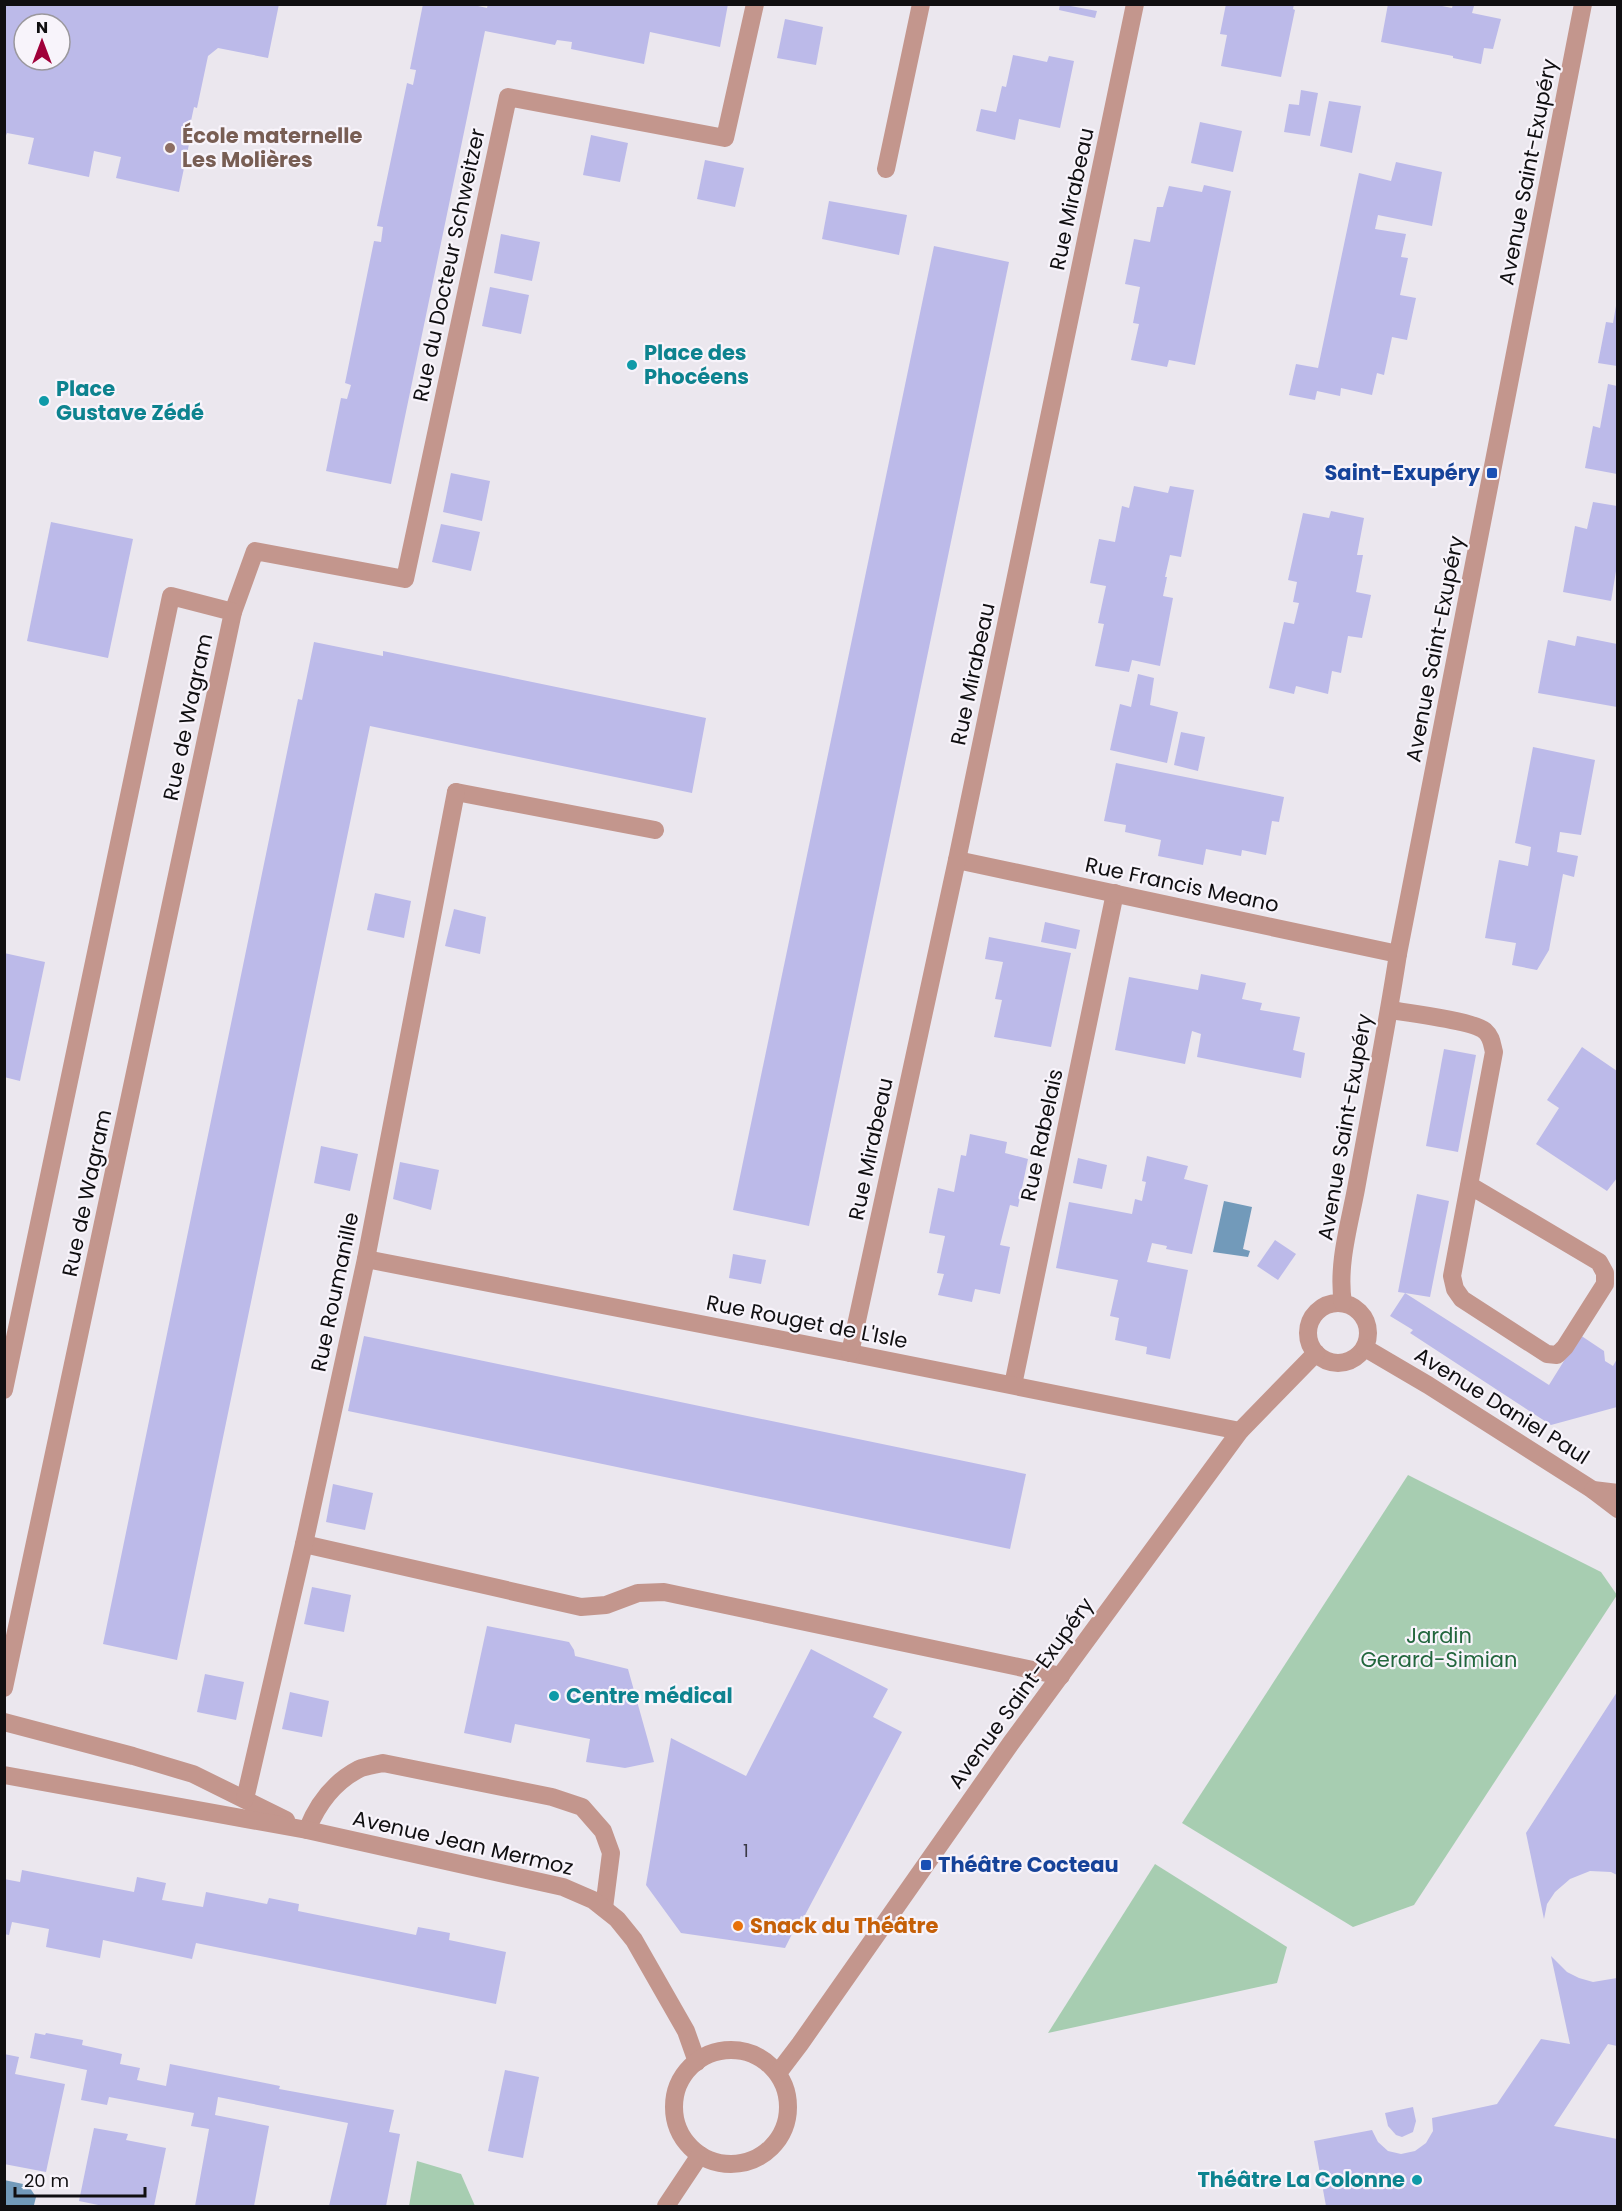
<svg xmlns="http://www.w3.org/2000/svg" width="1622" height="2211" viewBox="0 0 1622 2211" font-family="Poppins,sans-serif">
<rect width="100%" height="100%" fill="#ebe7ee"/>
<g fill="#a7cdb1">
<polygon points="1408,1475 1601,1572 1617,1595 1414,1905 1353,1927 1182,1823"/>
<polygon points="1155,1864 1287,1947 1277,1983 1048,2033"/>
<polygon points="417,2161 461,2174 475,2206 409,2206"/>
</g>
<g fill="#729aba">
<polygon points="1224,1201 1252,1207 1243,1249 1250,1251 1248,1257 1213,1252"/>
<polygon points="4,2180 28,2185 36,2197 34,2205 5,2206"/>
</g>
<g fill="#bcbae9" fill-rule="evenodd">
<path d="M4,4H279L268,58L218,48L208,56L197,108L194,107L189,130H192L179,192L116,178L121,157L94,151L89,177L28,164L34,138L7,133L4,140ZM24,24H60V60H24Z"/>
<polygon points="423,4 469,4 487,8 488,4 728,4 720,47 650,32 644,64 571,49 572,42 557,40 555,45 485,31 391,484 326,471 341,398 347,399 351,385 345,383 374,241 381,242 383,227 377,226 407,83 413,85 416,70 410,69"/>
<polygon points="1060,4 1097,11 1095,18 1059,10"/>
<polygon points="1226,4 1294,4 1293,9 1295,10 1281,77 1221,66 1227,35 1220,34"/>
<polygon points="1388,4 1432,4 1452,8 1453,4 1474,6 1472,13 1501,19 1493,49 1484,48 1481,64 1453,58 1453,56 1381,42"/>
<polygon points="785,19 823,27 816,65 777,58"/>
<polygon points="1013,55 1047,62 1049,56 1074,61 1060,128 1019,119 1015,140 976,131 981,109 996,112 1002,86 1006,87"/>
<polygon points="1301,90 1318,93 1310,136 1284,132 1289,104 1299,105"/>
<polygon points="1329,101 1361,106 1352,153 1320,146"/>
<polygon points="1200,122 1242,131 1233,172 1191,163"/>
<polygon points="591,135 628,143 620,182 583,175"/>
<polygon points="705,160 744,168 735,207 697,199"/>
<polygon points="1396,162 1442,172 1432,226 1378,215 1375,229 1406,234 1401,257 1408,258 1400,295 1416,298 1407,340 1392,337 1384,375 1377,373 1372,395 1341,388 1340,396 1317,391 1315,400 1289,395 1296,364 1318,368 1359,173 1391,181"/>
<polygon points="1204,185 1231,191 1195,365 1169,360 1167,367 1131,360 1139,324 1133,323 1140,287 1125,284 1134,239 1150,242 1157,207 1163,207 1169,186 1202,192"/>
<polygon points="829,201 907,215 899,255 822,239"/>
<polygon points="501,234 540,242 532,281 494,273"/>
<polygon points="934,246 1009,262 809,1226 733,1210"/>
<polygon points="490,287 529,295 521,334 482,326"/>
<polygon points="1616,306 1617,306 1617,366 1598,363 1606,322 1613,323"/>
<polygon points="1608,384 1617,386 1617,474 1585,468 1593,426 1600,428"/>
<polygon points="451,473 490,481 482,521 443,512"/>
<polygon points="1134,486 1168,493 1170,486 1194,490 1181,557 1170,555 1165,577 1167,577 1163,596 1173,598 1160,666 1132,660 1129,672 1095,666 1104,624 1098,623 1106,586 1090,583 1099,539 1115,542 1122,506 1129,508"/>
<polygon points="1593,502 1617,506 1617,565 1611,601 1563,592 1575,526 1587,529"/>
<polygon points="1331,511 1364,518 1357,555 1363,555 1356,592 1371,595 1362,638 1348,636 1341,673 1332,671 1328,694 1296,686 1294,694 1269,688 1284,622 1294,624 1299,603 1293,602 1297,582 1288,580 1303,513 1329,518"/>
<polygon points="51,522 133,539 108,658 27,641"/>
<polygon points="441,524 480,532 471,571 432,562"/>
<polygon points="1577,636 1617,644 1617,707 1538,693 1548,640 1575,646"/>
<polygon points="314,642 383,656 383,651 706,718 692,793 370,726 177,1660 103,1644 298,699 302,700"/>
<polygon points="1138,674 1154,678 1150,705 1178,712 1167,763 1110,750 1120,704 1131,707"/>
<polygon points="1181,732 1205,737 1198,771 1174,765"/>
<polygon points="1533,747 1595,760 1581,835 1560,832 1557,852 1578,856 1574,877 1563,874 1549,950 1537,970 1512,965 1516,943 1485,938 1499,860 1528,866 1531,847 1515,843"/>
<polygon points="1116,763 1284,797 1279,822 1272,821 1266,855 1242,850 1241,856 1206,849 1203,865 1158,856 1161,840 1125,832 1126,825 1104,821"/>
<polygon points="375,893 411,901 404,938 367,930"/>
<polygon points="454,909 486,917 480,954 445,946"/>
<polygon points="1045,922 1080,930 1076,949 1041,942"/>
<polygon points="989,937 1071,953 1051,1047 994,1037 1002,1000 995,999 1003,962 985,959"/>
<polygon points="4,953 45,962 20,1081 4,1077"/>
<polygon points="1201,974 1246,983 1242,999 1262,1003 1260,1010 1300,1017 1293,1050 1305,1053 1301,1078 1197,1057 1201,1034 1192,1031 1185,1064 1115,1050 1129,977 1198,990"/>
<polygon points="1582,1047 1617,1071 1617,1178 1607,1191 1536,1144 1559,1108 1547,1100"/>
<polygon points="1444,1049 1476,1055 1458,1152 1426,1146"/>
<polygon points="970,1134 1007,1142 1005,1153 1028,1159 1018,1207 1010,1205 1000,1245 1010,1247 1000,1294 975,1289 972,1302 938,1295 944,1274 937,1273 945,1236 929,1233 938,1188 954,1192 961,1155 966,1156"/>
<polygon points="321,1146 358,1154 350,1191 314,1183"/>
<polygon points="1147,1156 1188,1166 1184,1179 1208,1185 1192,1254 1166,1249 1167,1246 1152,1243 1147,1262 1188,1270 1170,1359 1146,1354 1147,1347 1115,1340 1119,1318 1110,1316 1118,1280 1056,1268 1069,1202 1132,1214 1135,1199 1142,1201 1146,1182 1142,1181"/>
<polygon points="1078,1158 1107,1165 1102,1189 1073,1183"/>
<polygon points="400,1162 439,1170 431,1210 393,1199"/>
<polygon points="1417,1194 1449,1201 1430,1297 1405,1293 1549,1385 1580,1335 1604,1351 1605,1361 1613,1366 1617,1359 1617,1407 1551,1425 1410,1333 1413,1330 1390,1316 1405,1293 1398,1292"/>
<polygon points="1275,1240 1296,1254 1278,1280 1257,1266"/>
<polygon points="733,1254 766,1260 761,1284 729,1278"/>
<polygon points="364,1336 1026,1474 1010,1549 348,1411"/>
<polygon points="333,1484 373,1493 365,1530 326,1522"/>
<polygon points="312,1587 351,1595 344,1632 304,1624"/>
<polygon points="487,1626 569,1642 574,1650 575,1656 628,1669 654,1762 625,1768 586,1762 590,1739 515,1724 511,1743 464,1733"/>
<polygon points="811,1649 888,1689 873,1717 902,1732 804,1917 801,1916 785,1948 681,1933 646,1885 671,1738 746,1776"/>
<polygon points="205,1674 244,1682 236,1720 197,1712"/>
<polygon points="290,1692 329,1701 322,1737 282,1729"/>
<polygon points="1617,1692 1617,1875 1611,1872 1590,1871 1570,1879 1555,1892 1547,1904 1544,1919 1526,1833"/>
<polygon points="22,1870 134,1892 137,1877 166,1883 162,1900 203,1907 206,1892 267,1904 269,1898 299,1904 298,1911 416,1935 418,1927 450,1933 449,1940 506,1952 496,2004 196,1943 192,1959 103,1940 100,1958 46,1947 49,1929 12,1922 9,1935 4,1934 4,1879 20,1882"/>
<polygon points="1551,1956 1567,1972 1579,1978 1593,1982 1617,1978 1617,2046 1608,2044 1554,2126 1617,2139 1617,2206 1326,2206 1314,2141 1372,2130 1378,2142 1388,2151 1401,2154 1415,2151 1426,2143 1433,2131 1432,2118 1497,2104 1541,2039 1570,2044"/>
<polygon points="35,2033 45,2035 46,2033 83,2040 82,2045 122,2054 120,2064 140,2068 137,2080 166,2086 170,2064 280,2086 279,2089 394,2110 389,2132 400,2134 386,2206 329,2206 348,2123 218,2097 215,2115 269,2126 254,2206 195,2206 209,2129 191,2126 194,2113 109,2097 107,2105 81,2100 87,2070 30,2058"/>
<polygon points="4,2054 19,2057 15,2074 65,2084 46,2172 4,2164"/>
<polygon points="505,2070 539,2077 523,2158 488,2151"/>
<polygon points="1413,2107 1416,2121 1413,2132 1402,2137 1396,2135 1388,2126 1385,2113"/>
<polygon points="94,2128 128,2134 126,2140 166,2148 154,2206 103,2206 79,2201"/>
</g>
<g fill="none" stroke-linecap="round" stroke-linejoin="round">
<g stroke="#c3968d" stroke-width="18">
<polyline points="456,792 655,830"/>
<polyline points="1013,1385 1115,893"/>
<polyline points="304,1544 581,1607 606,1605 638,1593 664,1592 1061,1676"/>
<path d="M307,1830C317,1805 334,1782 359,1769C366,1766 375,1765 383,1763L552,1797L582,1807L603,1831L611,1853L604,1908"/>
</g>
<g stroke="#c3968d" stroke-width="18">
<polyline points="886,169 921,4"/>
<polyline points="233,612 255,551 405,579 508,97 725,138 755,4"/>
<polyline points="957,860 1398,954"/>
<path d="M1390,1010C1409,1013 1474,1021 1485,1031C1492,1037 1492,1045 1494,1052L1452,1276L1455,1289L1462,1299L1547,1354L1557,1355L1565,1347L1605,1284V1273L1599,1262L1469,1185"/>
<polyline points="366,1259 850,1353 1240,1431"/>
<circle cx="1338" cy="1333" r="30"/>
<path d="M1343,1303C1337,1266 1349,1226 1356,1189C1370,1111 1386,1033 1398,954L1583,4"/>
<polyline points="1365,1348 1428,1385 1593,1490 1618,1493"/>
<polyline points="850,1353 957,860 1135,4"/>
<polyline points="4,1390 171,596 233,612 4,1688"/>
<polyline points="1593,1490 1618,1509"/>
<polyline points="4,1722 133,1756 193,1774 286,1820"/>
<polyline points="4,1775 307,1830 563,1887 593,1900 617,1919 634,1940 686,2031 697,2062"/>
<polyline points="245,1799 304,1544 366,1259 456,792"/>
<circle cx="731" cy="2107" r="57"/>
<polyline points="778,2073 800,2044 1011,1743 1240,1431 1316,1353"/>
<polyline points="666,2206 700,2155"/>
</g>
</g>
<circle fill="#8d6e63" stroke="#f8f4fb" stroke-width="2" cx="170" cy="148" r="6"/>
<g fill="#0f9aa8" stroke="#f8f4fb" stroke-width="2">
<circle cx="632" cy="365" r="6"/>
<circle cx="44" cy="401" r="6"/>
<circle cx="554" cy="1696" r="6"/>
<circle cx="1417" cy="2180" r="6"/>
</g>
<g fill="#1a4fb4" stroke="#f8f4fb" stroke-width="2">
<rect x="1486" y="467" width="12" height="12" rx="3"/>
<rect x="920" y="1859" width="12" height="12" rx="3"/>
</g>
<circle fill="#e8710a" stroke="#f8f4fb" stroke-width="2" cx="738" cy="1926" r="6"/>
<g text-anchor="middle" stroke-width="4.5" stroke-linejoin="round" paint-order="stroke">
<g font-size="18" fill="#3b3a47">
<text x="746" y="1857">1</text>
</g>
<g font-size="21" font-weight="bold" fill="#785e54" stroke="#f8f4fb" text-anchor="start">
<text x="182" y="143">École maternelle<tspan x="182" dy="24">Les Molières</tspan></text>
</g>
<g font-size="21" fill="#100f11" stroke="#f8f4fb">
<text transform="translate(1528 172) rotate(-79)" y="7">Avenue Saint-Exupéry</text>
<text transform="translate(1072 199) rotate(-78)" y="7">Rue Mirabeau</text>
<text transform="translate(449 265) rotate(-78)" y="7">Rue du Docteur Schweitzer</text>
<text transform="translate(1435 649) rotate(-79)" y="7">Avenue Saint-Exupéry</text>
<text transform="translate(973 674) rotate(-78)" y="7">Rue Mirabeau</text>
<text transform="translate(188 717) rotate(-78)" y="7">Rue de Wagram</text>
<text transform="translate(1182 885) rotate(12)" y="7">Rue Francis Meano</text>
<text transform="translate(1345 1127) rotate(-80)" y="7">Avenue Saint-Exupéry</text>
<text transform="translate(1042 1135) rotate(-78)" y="7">Rue Rabelais</text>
<text transform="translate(871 1149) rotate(-78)" y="7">Rue Mirabeau</text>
<text transform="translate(87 1193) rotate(-78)" y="7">Rue de Wagram</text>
<text transform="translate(335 1292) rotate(-78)" y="7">Rue Roumanille</text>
<text transform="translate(807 1322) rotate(11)" y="7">Rue Rouget de L'Isle</text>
<text transform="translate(1502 1406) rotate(32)" y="7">Avenue Daniel Paul</text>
<text transform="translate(1021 1693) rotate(-54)" y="7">Avenue Saint-Exupéry</text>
<text transform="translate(463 1843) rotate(13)" y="7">Avenue Jean Mermoz</text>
</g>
<g font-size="21" font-weight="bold" fill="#0d838f" stroke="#f8f4fb" text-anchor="start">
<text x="644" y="360">Place des<tspan x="644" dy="24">Phocéens</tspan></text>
<text x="56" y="396">Place<tspan x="56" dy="24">Gustave Zédé</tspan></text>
<text x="566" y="1703">Centre médical</text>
<text x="1405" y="2187" text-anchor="end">Théâtre La Colonne</text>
</g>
<g font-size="21" font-weight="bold" fill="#164399" stroke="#f8f4fb" text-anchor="end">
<text x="1480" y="480">Saint-Exupéry</text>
<text x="938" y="1872" text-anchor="start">Théâtre Cocteau</text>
</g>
<g font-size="21" fill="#22663d" stroke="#f8f4fb">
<text x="1439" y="1643">Jardin<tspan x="1439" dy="24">Gerard-Simian</tspan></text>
</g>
<g font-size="21" font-weight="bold" fill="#c56008" stroke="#f8f4fb" text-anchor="start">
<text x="750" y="1933">Snack du Théâtre</text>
</g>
</g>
<rect width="1622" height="2211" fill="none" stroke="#100f11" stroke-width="12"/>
<g transform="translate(42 42)"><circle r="28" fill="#f8f4fb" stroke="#9b989d" stroke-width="1.5"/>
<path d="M0-4.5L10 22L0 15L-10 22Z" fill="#a0003a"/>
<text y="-9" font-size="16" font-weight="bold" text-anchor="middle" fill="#100f11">N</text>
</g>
<path d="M15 2187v9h130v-9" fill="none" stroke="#100f11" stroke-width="3"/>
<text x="24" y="2187" font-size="18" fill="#100f11" stroke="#f8f4fb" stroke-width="4.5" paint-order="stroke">20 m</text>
</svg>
